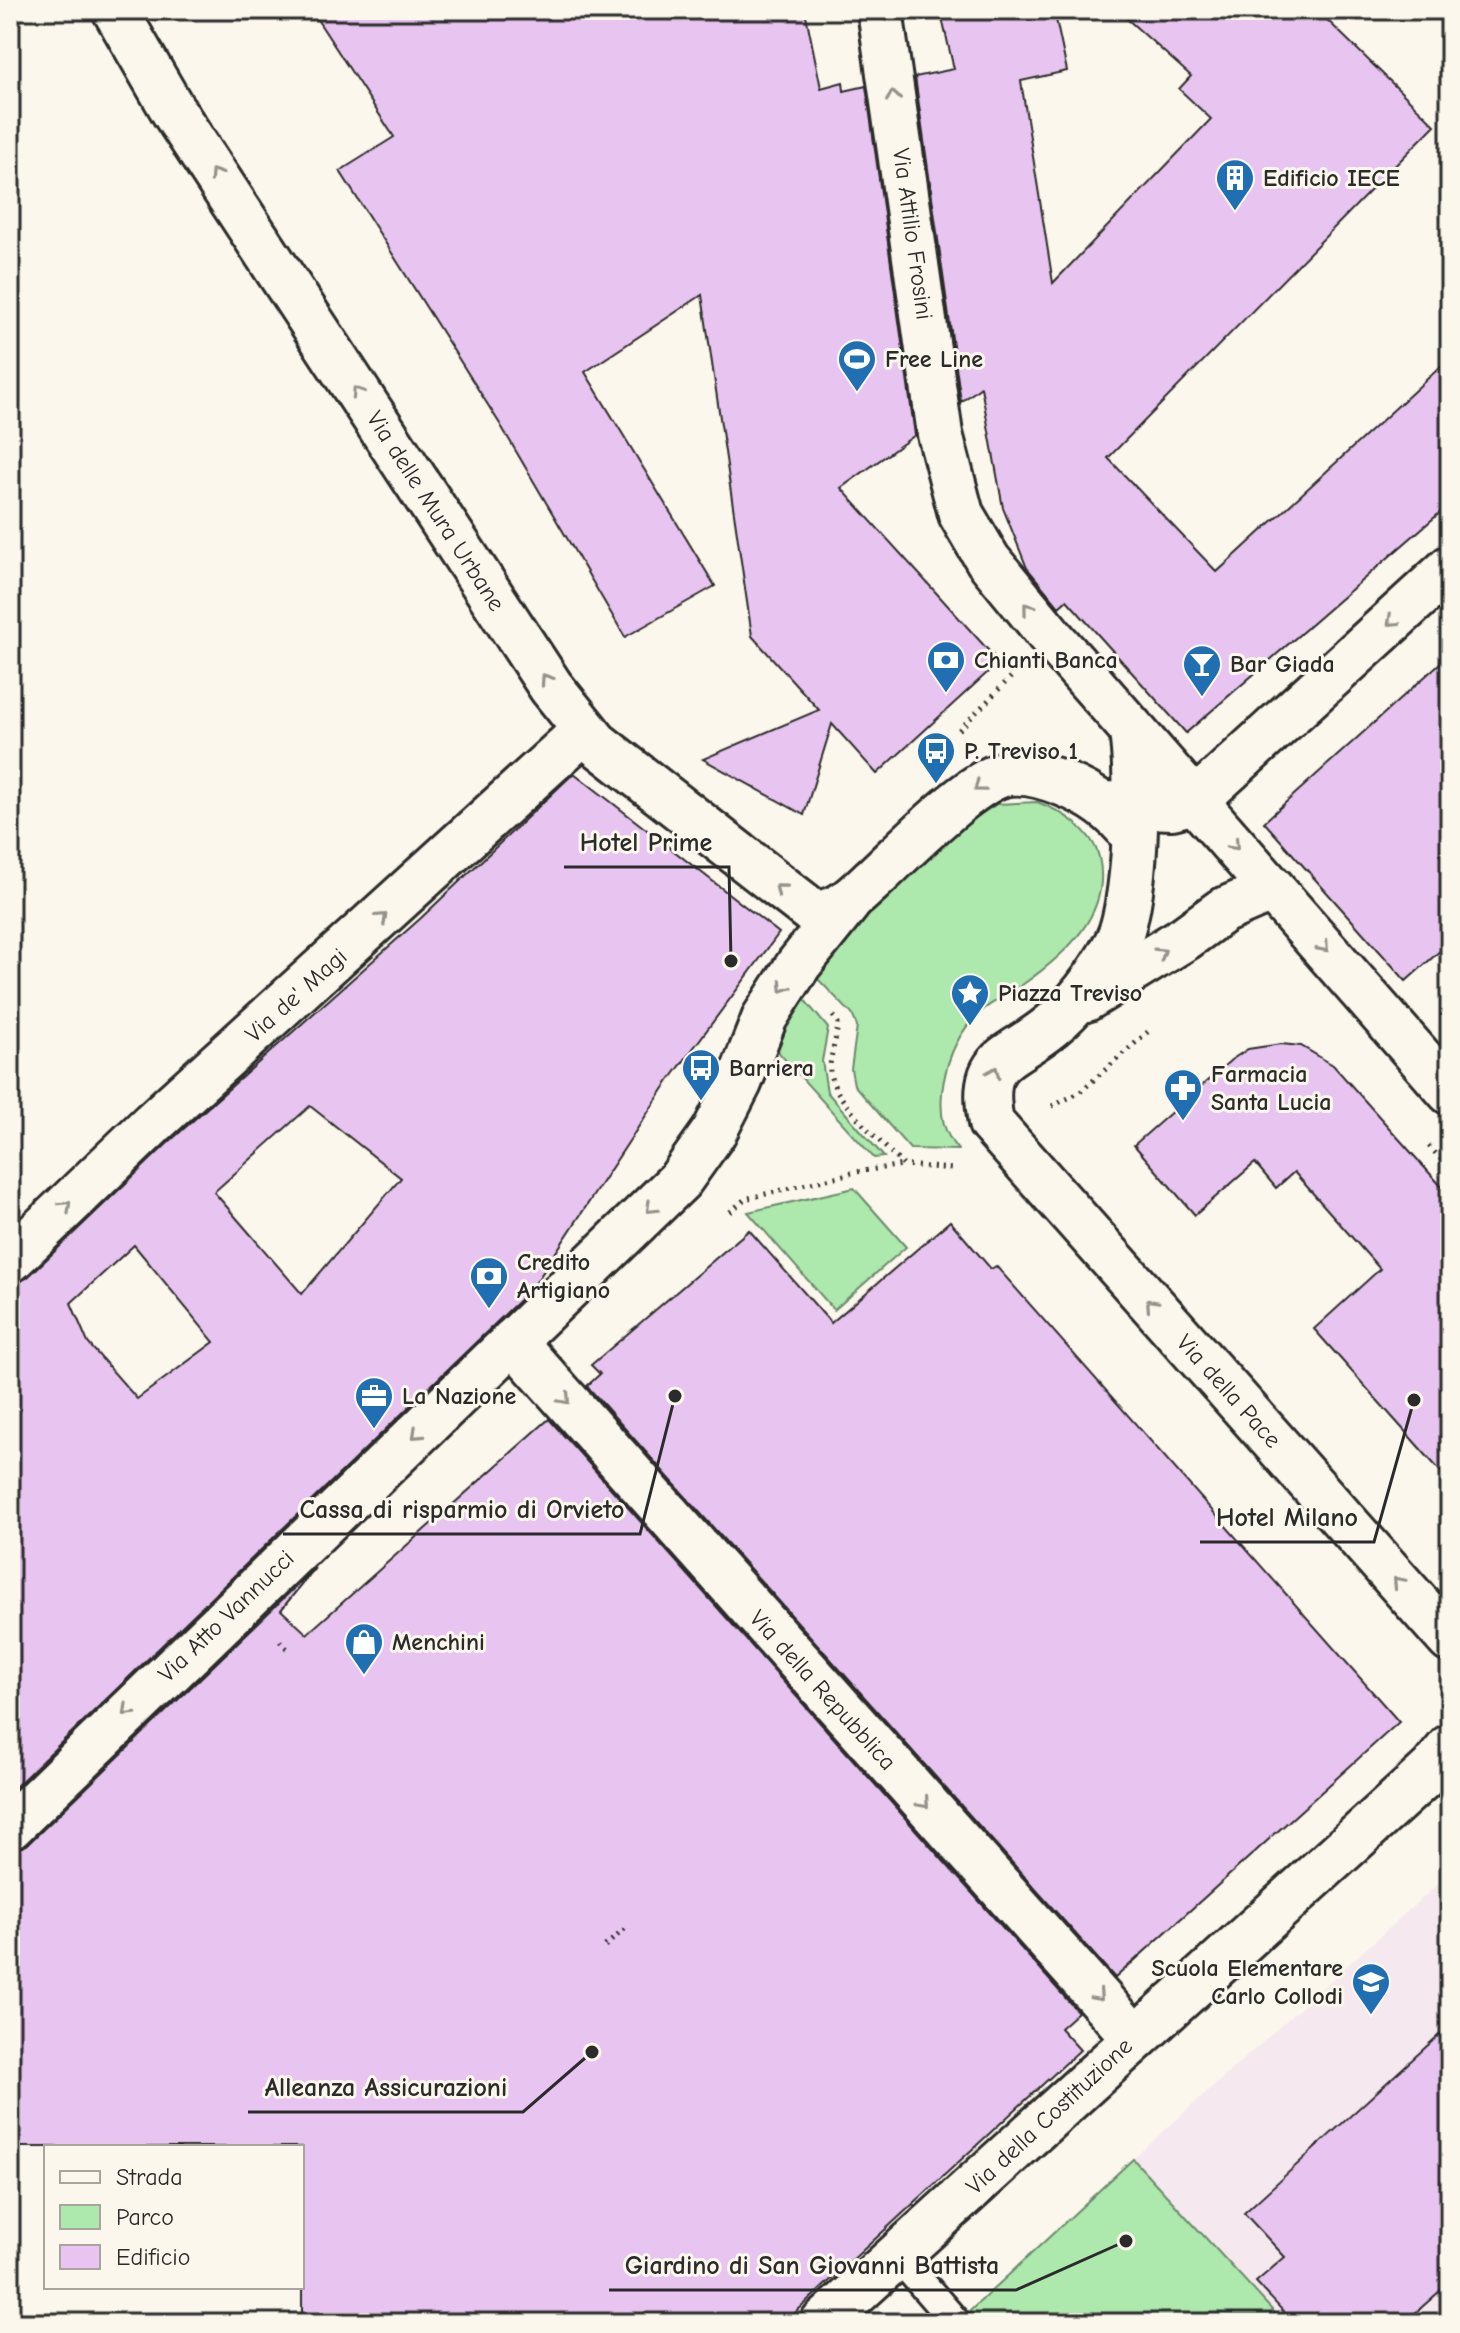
<svg xmlns="http://www.w3.org/2000/svg" width="1460" height="2333" viewBox="0 0 1460 2333" font-family="'Comic Neue',sans-serif">
<rect width="100%" height="100%" fill="#fbf7ec"/>
<filter id="ink" filterUnits="userSpaceOnUse"><feTurbulence type="fractalNoise" baseFrequency=".0125" numOctaves="2"/><feDisplacementMap in="SourceGraphic" scale="16" xChannelSelector="R" yChannelSelector="G"/><feConvolveMatrix kernelMatrix="1 2 1 2 8 2 1 2 1" color-interpolation-filters="sRGB"/></filter>
<g filter="url(#ink)">
<polygon fill="#f5e8ee" points="1450,1873 1450,2323 1284,2323 1133,2159"/>
<g fill="#ade8ad" stroke="#6c8a6c" stroke-width="2">
<path d="M1037,802C1062,811 1092,830 1099,857C1112,914 1065,955 1022,985C1006,996 985,1005 972,1020C954,1041 945,1066 942,1093C940,1115 943,1132 958,1150L910,1149L854,1085L851,1069L857,1026L852,1014L812,973L937,842L997,804Z"/>
<polygon points="798,992 828,1028 822,1061 827,1092 884,1157 874,1158 780,1054 775,1044"/>
<polygon points="854,1188 906,1247 834,1310 748,1212"/>
<polygon points="1133,2159 1284,2323 957,2323"/>
</g>
<g fill="#e8c5f1" stroke="#2b2b2b" stroke-width="2" fill-rule="evenodd">
<polygon points="311,10 805,10 821,88 843,82 844,91 866,86 915,435 841,488 999,662 877,774 832,724 804,815 703,759 819,710 752,636 702,295 585,372 715,586 625,637 500,424 340,171 394,137"/>
<polygon points="940,10 1054,10 1067,71 1021,81 1053,283 1211,119 1179,89 1191,76 1117,10 1317,10 1435,125 1108,458 1217,572 1450,358 1450,504 1186,733 1067,600 1059,607 1027,568 1003,508 981,387 961,402 915,77 954,69"/>
<polygon points="1450,654 1450,942 1406,981 1264,822"/>
<path d="M574,773L779,933L666,1085L533,1287L10,1792V1285L27,1278L170,1141L421,918ZM310,1106L401,1178L302,1294L214,1192ZM134,1245L214,1342L137,1399L88,1343L71,1303Z"/>
<polygon points="1281,1044 1301,1046 1333,1065 1450,1196 1450,1482 1314,1329 1380,1269 1294,1172 1276,1188 1255,1163 1195,1215 1134,1145 1231,1060 1248,1049"/>
<polygon points="950,1221 991,1269 996,1266 1399,1722 1115,1978 587,1386 600,1374 591,1365 749,1230 831,1323"/>
<polygon points="549,1419 1078,2012 1060,2028 1080,2050 784,2323 302,2323 302,2147 10,2147 10,1851 27,1845 315,1568 281,1610 307,1634"/>
<polygon points="1450,2025 1450,2282 1404,2323 1294,2323 1256,2282 1285,2257 1244,2213"/>
</g>
<g fill="none" stroke-linecap="round" stroke-linejoin="round">
<g stroke="#2b2b2b" stroke-width="34">
<polyline id="service" points="898,2256 956,2323"/>
</g>
<g stroke="#2b2b2b" stroke-width="50">
<g id="minor">
<polyline points="10,1260 153,1123 584,731"/>
<polyline points="513,1341 1134,2037"/>
<polyline points="10,1827 680,1180 714,1132 739,1083 765,1017 799,964 848,903"/>
<polyline points="823,2323 1432,1769 1450,1747"/>
</g>
</g>
<g stroke="#2b2b2b" stroke-width="50">
<g id="tertiary">
<path d="M115,10L174,112L551,687L596,743L814,913C838,914 854,897 871,881C899,856 975,775 1010,773C1028,771 1047,777 1064,784C1092,795 1114,810 1132,834"/>
<path d="M1132,732C1139,777 1137,907 1116,944C1100,973 1077,1005 1051,1026C1007,1062 979,1054 991,1123L1450,1640"/>
<polyline points="1105,804 1172,807 1195,801 1450,1092"/>
<polyline points="1086,999 1185,938 1222,911 1273,889"/>
</g>
</g>
<g stroke="#2b2b2b" stroke-width="50">
<polyline id="secondary" points="880,10 940,434 961,514 988,560 1052,638 1195,801 1450,568"/>
</g>
<g stroke="#2b2b2b" stroke-width="5" stroke-dasharray="2 6" stroke-linecap="butt">
<polyline points="959,730 1011,677"/>
<path d="M833,1016L838,1023C837,1039 829,1057 830,1072C832,1099 884,1144 903,1165L954,1169"/>
<polyline points="1052,1106 1079,1093 1151,1029"/>
<polyline points="1429,1146 1450,1169"/>
<polyline points="730,1212 745,1199 856,1172 903,1165"/>
<polyline points="280,1641 288,1650"/>
<polyline points="605,1946 626,1928"/>
</g>
<use href="#service" stroke="#fbf7ec" stroke-width="28"/>
<use href="#minor" stroke="#fbf7ec" stroke-width="44"/>
<use href="#tertiary" stroke="#fbf7ec" stroke-width="44"/>
<use href="#secondary" stroke="#fbf7ec" stroke-width="44"/>
</g>
<defs><path id="oneway-chevron" d="M-2-3.5L2.5 0L-2 3.5" fill="none" stroke-width="1.6" stroke-linecap="round" stroke-linejoin="round" transform="scale(2)"/></defs>
<g stroke="#93918c">
<use href="#oneway-chevron" transform="translate(893 96) rotate(-98)"/>
<use href="#oneway-chevron" transform="translate(215 174) rotate(-123)"/>
<use href="#oneway-chevron" transform="translate(357 392) rotate(-123)"/>
<use href="#oneway-chevron" transform="translate(1028 608) rotate(-129)"/>
<use href="#oneway-chevron" transform="translate(1392 621) rotate(138)"/>
<use href="#oneway-chevron" transform="translate(546 679) rotate(-124)"/>
<use href="#oneway-chevron" transform="translate(979 787) rotate(143)"/>
<use href="#oneway-chevron" transform="translate(1234 845) rotate(48)"/>
<use href="#oneway-chevron" transform="translate(780 889) rotate(-141)"/>
<use href="#oneway-chevron" transform="translate(382 918) rotate(-42)"/>
<use href="#oneway-chevron" transform="translate(1324 947) rotate(49)"/>
<use href="#oneway-chevron" transform="translate(1161 953) rotate(-31)"/>
<use href="#oneway-chevron" transform="translate(784 987) rotate(123)"/>
<use href="#oneway-chevron" transform="translate(994 1072) rotate(-66)"/>
<use href="#oneway-chevron" transform="translate(66 1206) rotate(-44)"/>
<use href="#oneway-chevron" transform="translate(651 1208) rotate(136)"/>
<use href="#oneway-chevron" transform="translate(1151 1304) rotate(-132)"/>
<use href="#oneway-chevron" transform="translate(565 1399) rotate(48)"/>
<use href="#oneway-chevron" transform="translate(417 1434) rotate(137)"/>
<use href="#oneway-chevron" transform="translate(1398 1582) rotate(-132)"/>
<use href="#oneway-chevron" transform="translate(128 1711) rotate(136)"/>
<use href="#oneway-chevron" transform="translate(924 1803) rotate(48)"/>
<use href="#oneway-chevron" transform="translate(1098 1996) rotate(48)"/>
</g>
</g>
<defs>
<g id="building-pin" transform="scale(2)"><path d="M0 17L-7.5 6A9.5 9.5 0 1 1 7.5 6Z" fill="#1f6fb2" stroke="#fbf7ec"/><path d="M-4-6H4V6H1V3H-1V6H-4ZM-2.5-4.3h1.7v1.8h-1.7ZM.8-4.3h1.7v1.8H.8ZM-2.5-1h1.7V.8h-1.7ZM.8-1h1.7V.8H.8Z" fill="#fff"/></g>
<g id="stadium-pin" transform="scale(2)"><path d="M0 17L-7.5 6A9.5 9.5 0 1 1 7.5 6Z" fill="#1f6fb2" stroke="#fbf7ec"/><path d="M0-5a6.5 5 0 1 0 0 10a6.5 5 0 1 0 0-10ZM-3.5-1.8h7v3.6h-7Z" fill="#fff"/></g>
<g id="bank-pin" transform="scale(2)"><path d="M0 17L-7.5 6A9.5 9.5 0 1 1 7.5 6Z" fill="#1f6fb2" stroke="#fbf7ec"/><path d="M-6-4H6V4H-6ZM0-2.3a2.3 2.3 0 1 0 0 4.6a2.3 2.3 0 1 0 0-4.6Z" fill="#fff"/></g>
<g id="bar-pin" transform="scale(2)"><path d="M0 17L-7.5 6A9.5 9.5 0 1 1 7.5 6Z" fill="#1f6fb2" stroke="#fbf7ec"/><path d="M-6-5H6L.8 .8V4.5H3.5V6h-7V4.5H-.8V.8Z" fill="#fff"/></g>
<g id="bus-pin" transform="scale(2)"><path d="M0 17L-7.5 6A9.5 9.5 0 1 1 7.5 6Z" fill="#1f6fb2" stroke="#fbf7ec"/><path d="M-5-6H5V4H4V6H2V4H-2V6H-4V4H-5ZM-3.5-4V0h7V-4ZM-3.5 1.2v1.5H-2V1.2ZM2 1.2v1.5H3.5V1.2Z" fill="#fff"/></g>
<g id="sight-pin" transform="scale(2)"><path d="M0 17L-7.5 6A9.5 9.5 0 1 1 7.5 6Z" fill="#1f6fb2" stroke="#fbf7ec"/><path d="M0-6L1.8-2.2L6-1.7L2.9 1.2L3.7 5.4L0 3.3L-3.7 5.4L-2.9 1.2L-6-1.7L-1.8-2.2Z" fill="#fff"/></g>
<g id="pharmacy-pin" transform="scale(2)"><path d="M0 17L-7.5 6A9.5 9.5 0 1 1 7.5 6Z" fill="#1f6fb2" stroke="#fbf7ec"/><path d="M-2-6h4v4h4v4h-4v4h-4v-4h-4v-4h4Z" fill="#fff"/></g>
<g id="office-pin" transform="scale(2)"><path d="M0 17L-7.5 6A9.5 9.5 0 1 1 7.5 6Z" fill="#1f6fb2" stroke="#fbf7ec"/><path d="M-6-3h4V-5.5h4V-3h4V5H-6ZM-1-4.5V-3h2v-1.5ZM-6 0V1H6V0Z" fill="#fff"/></g>
<g id="shop-pin" transform="scale(2)"><path d="M0 17L-7.5 6A9.5 9.5 0 1 1 7.5 6Z" fill="#1f6fb2" stroke="#fbf7ec"/><path d="M-5-2.5h2.3a2.7 3.5 0 0 1 5.4 0H5L5.5 6h-11ZM-1.5-2.5h3a1.5 2.3 0 0 0-3 0Z" fill="#fff"/></g>
<g id="school-pin" transform="scale(2)"><path d="M0 17L-7.5 6A9.5 9.5 0 1 1 7.5 6Z" fill="#1f6fb2" stroke="#fbf7ec"/><path d="M0-5L7-2L0 1L-7-2ZM-4 1L0 2.5L4 1V4Q0 6-4 4Z" fill="#fff"/></g>
</defs>
<g fill-rule="evenodd">
<use href="#building-pin" x="1235" y="178"/>
<use href="#stadium-pin" x="857" y="359"/>
<use href="#bank-pin" x="946" y="660"/>
<use href="#bar-pin" x="1202" y="664"/>
<use href="#bus-pin" x="936" y="751"/>
<use href="#sight-pin" x="970" y="993"/>
<use href="#bus-pin" x="701" y="1068"/>
<use href="#pharmacy-pin" x="1183" y="1088"/>
<use href="#bank-pin" x="489" y="1276"/>
<use href="#office-pin" x="374" y="1396"/>
<use href="#shop-pin" x="364" y="1642"/>
<use href="#school-pin" x="1371" y="1982"/>
</g>
<g text-anchor="middle" stroke-width="6" stroke-linejoin="round" paint-order="stroke">
<g font-size="24" font-weight="bold" fill="#2b2b2b" stroke="#fbf7ec" text-anchor="start">
<text x="1263" y="186">Edificio IECE</text>
<text x="885" y="367">Free Line</text>
<text x="974" y="668">Chianti Banca</text>
<text x="1230" y="672">Bar Giada</text>
<text x="964" y="759">P. Treviso 1</text>
<text x="998" y="1001">Piazza Treviso</text>
<text x="729" y="1076">Barriera</text>
<text x="1211" y="1082">Farmacia<tspan x="1211" dy="28">Santa Lucia</tspan></text>
<text x="517" y="1270">Credito<tspan x="517" dy="28">Artigiano</tspan></text>
<text x="402" y="1404">La Nazione</text>
<text x="392" y="1650">Menchini</text>
<text x="1343" y="1976" text-anchor="end">Scuola Elementare<tspan x="1343" dy="28">Carlo Collodi</tspan></text>
</g>
<g font-size="24" fill="#2b2b2b" stroke="#fbf7ec">
<text transform="translate(913 234) rotate(82)" y="8">Via Attilio Frosini</text>
<text transform="translate(436 511) rotate(57)" y="8">Via delle Mura Urbane</text>
<text transform="translate(296 995) rotate(-42)" y="8">Via de' Magi</text>
<text transform="translate(1229 1391) rotate(48)" y="8">Via della Pace</text>
<text transform="translate(226 1616) rotate(-44)" y="8">Via Atto Vannucci</text>
<text transform="translate(823 1690) rotate(48)" y="8">Via della Repubblica</text>
<text transform="translate(1049 2116) rotate(-43)" y="8">Via della Costituzione</text>
</g>
</g>
<path fill="none" stroke="#2b2b2b" stroke-width="3" d="M731 961L729 867H564M675 1396L640 1534H283M1414 1400L1374 1542H1200M592 2052L523 2112H248M1126 2241L1016 2290H609"/>
<g fill="#2b2b2b" stroke="#fbf7ec" stroke-width="3">
<circle cx="731" cy="961" r="8"/>
<circle cx="675" cy="1396" r="8"/>
<circle cx="1414" cy="1400" r="8"/>
<circle cx="592" cy="2052" r="8"/>
<circle cx="1126" cy="2241" r="8"/>
</g>
<g font-size="26" text-anchor="middle" font-weight="bold" fill="#2b2b2b" stroke="#fbf7ec" stroke-width="6" stroke-linejoin="round" paint-order="stroke">
<text x="646" y="851">Hotel Prime</text>
<text x="462" y="1518">Cassa di risparmio di Orvieto</text>
<text x="1287" y="1526">Hotel Milano</text>
<text x="386" y="2096">Alleanza Assicurazioni</text>
<text x="812" y="2274">Giardino di San Giovanni Battista</text>
</g>
<rect width="1460" height="2333" fill="none" stroke="#fbf7ec" stroke-width="40"/>
<rect x="20" y="20" width="1420" height="2293" fill="none" stroke="#2b2b2b" stroke-width="3" filter="url(#ink)"/>
<rect x="44" y="2145" width="260" height="144" fill="#fbf7ec" stroke="#a8a59f" stroke-width="2"/>
<rect x="60" y="2171" width="40" height="12" fill="#fbf7ec" stroke="#a8a59f" stroke-width="2"/>
<text x="116" y="2185" font-size="24" fill="#2b2b2b">Strada</text>
<rect x="60" y="2205" width="40" height="24" fill="#ade8ad" stroke="#a8a59f" stroke-width="2"/>
<text x="116" y="2225" font-size="24" fill="#2b2b2b">Parco</text>
<rect x="60" y="2245" width="40" height="24" fill="#e8c5f1" stroke="#a8a59f" stroke-width="2"/>
<text x="116" y="2265" font-size="24" fill="#2b2b2b">Edificio</text>
</svg>
